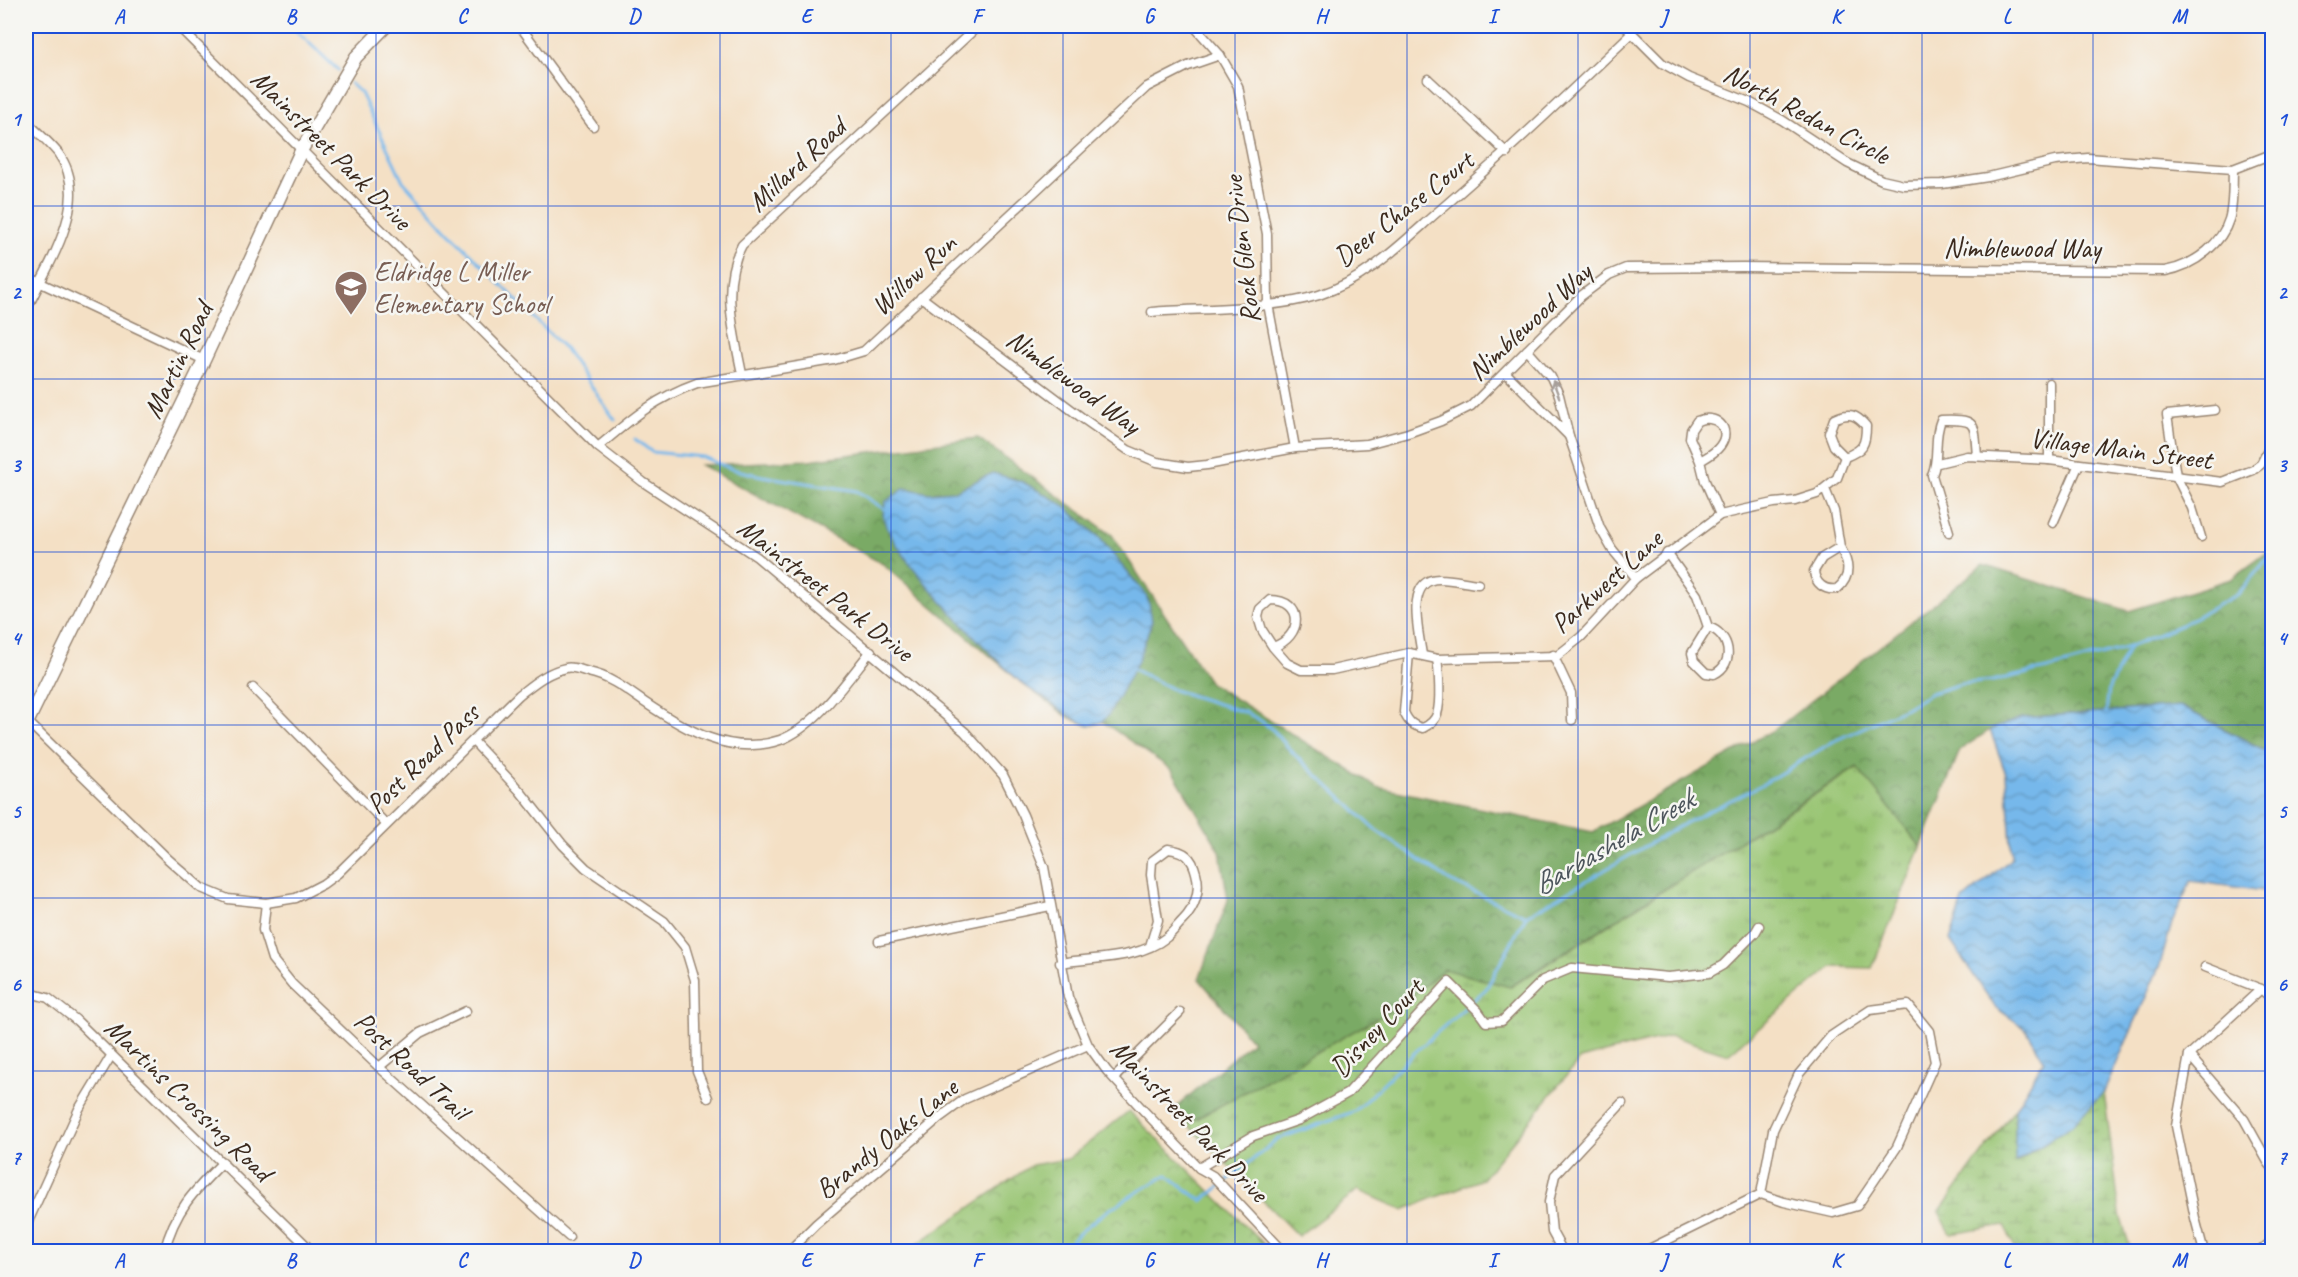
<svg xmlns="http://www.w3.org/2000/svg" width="2298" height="1277" viewBox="0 0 2298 1277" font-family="Caveat,sans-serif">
<defs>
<pattern id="grass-tufts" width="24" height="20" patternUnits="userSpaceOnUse" patternTransform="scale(1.5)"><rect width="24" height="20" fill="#99c573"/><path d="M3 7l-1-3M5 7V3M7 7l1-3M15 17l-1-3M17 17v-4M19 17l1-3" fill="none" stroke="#7ea05e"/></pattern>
<pattern id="forest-crowns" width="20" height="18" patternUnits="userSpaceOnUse" patternTransform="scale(1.5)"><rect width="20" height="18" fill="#7aaa65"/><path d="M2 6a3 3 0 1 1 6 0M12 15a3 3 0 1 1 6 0" fill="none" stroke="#658b53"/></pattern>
<pattern id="wetland-marsh" width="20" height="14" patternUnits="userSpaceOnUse" patternTransform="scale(1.5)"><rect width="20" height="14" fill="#99c573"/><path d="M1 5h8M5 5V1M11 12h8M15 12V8" fill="none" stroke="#7ea05e"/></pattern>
<pattern id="park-crowns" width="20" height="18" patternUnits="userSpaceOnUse" patternTransform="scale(1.5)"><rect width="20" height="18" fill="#99c573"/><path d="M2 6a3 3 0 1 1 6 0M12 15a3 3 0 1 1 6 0" fill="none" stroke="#7ea05e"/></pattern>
<pattern id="water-waves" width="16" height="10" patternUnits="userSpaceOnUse" patternTransform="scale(1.5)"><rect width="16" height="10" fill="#76b8eb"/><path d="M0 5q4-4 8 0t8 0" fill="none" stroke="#6296be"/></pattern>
</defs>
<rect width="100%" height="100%" fill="#f6f6f2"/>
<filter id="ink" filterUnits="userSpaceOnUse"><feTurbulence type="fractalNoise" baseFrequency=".0167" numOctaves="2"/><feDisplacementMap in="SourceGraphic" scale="12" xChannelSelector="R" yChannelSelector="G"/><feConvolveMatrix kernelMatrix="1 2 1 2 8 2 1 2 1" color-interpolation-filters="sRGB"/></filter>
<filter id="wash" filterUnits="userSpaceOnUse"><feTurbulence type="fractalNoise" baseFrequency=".008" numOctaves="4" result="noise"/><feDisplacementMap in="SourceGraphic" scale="24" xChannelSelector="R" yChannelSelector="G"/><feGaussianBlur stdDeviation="1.35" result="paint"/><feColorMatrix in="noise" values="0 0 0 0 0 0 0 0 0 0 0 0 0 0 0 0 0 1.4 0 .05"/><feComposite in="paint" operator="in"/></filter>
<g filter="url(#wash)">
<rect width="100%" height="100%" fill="#f4e0c5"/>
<polygon fill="url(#grass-tufts)" stroke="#6a7848" stroke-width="1.5" points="1858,767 1921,847 1872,968 1832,967 1728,1054 1672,1036 1580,1059 1482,1179 1403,1210 1358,1190 1298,1236 1187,1124 1401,1005 1444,969 1511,987"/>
<polygon fill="url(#forest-crowns)" stroke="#5a6a42" stroke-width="1.5" points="978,438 1112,535 1210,683 1377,787 1593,832 1777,728 1983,565 2129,611 2231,579 2272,549 2272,754 2180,706 2021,718 1990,730 1960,750 1921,847 1857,767 1510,987 1444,969 1401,1005 1187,1124 1173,1110 1252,1041 1199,979 1228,900 1220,851 1172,770 1103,722 1089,726 1068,717 1024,685 883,564 701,465 809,460"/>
<polygon fill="url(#wetland-marsh)" stroke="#6a7848" stroke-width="1.5" points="2104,1092 2120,1214 2131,1251 2015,1251 2013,1243 2004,1225 1951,1234 1939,1212 2015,1109 2016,1162 2072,1125"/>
<polygon fill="url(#park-crowns)" stroke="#6a7848" stroke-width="1.5" points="1129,1111 1269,1249 1267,1251 907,1251 1032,1165 1068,1159"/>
<g fill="url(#water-waves)" stroke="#587184" stroke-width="1.5">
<path d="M993,473L1023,482L1062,504L1099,537L1146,595L1149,603L1152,621L1138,661L1109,714L1102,722L1089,726C1071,718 1062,711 1046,699C1039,694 1030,690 1023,684C994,659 886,550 883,515C883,511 885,506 885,502L905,488L929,493L955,491Z"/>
<polygon points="2180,706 2272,754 2272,883 2264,891 2191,881 2172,923 2160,965 2104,1092 2072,1125 2015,1162 2015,1109 2044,1060 2026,1029 1995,1007 1950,940 1963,900 2012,858 2006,774 1990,730 2021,718"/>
</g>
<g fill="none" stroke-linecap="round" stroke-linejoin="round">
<g stroke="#76b8eb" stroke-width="3">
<polyline points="291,26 338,70"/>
<polyline points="350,83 361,93 403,181 448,231 565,349 615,420"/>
<polyline points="635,439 652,452 703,457 732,469 762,476 857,491 884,509"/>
<polyline points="1133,669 1174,690 1247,713 1261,721 1273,730 1294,754 1377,831 1450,881 1526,916"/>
<polyline points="2106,713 2109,688 2129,647"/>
<path d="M1062,1252C1089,1217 1130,1197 1167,1175L1202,1201L1278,1139L1355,1111L1414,1053L1486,989L1526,916L1685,823L1763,784L1834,741L1906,708L1931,693L1961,684L1992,681L2056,667L2129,647L2181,625L2238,594L2272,553"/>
</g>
</g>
</g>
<g filter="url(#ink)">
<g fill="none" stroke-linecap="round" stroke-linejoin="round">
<g stroke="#988572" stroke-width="11">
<g id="street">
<polyline points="178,26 598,447 643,482 757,557 965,732 1003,775 1023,815 1044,867 1068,997 1088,1045 1107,1071 1144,1111 1199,1168 1213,1176 1284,1252"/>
<polyline points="520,26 593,126"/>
<polyline points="734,26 735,26"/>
<polyline points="1194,26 1220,55 1238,86 1267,234 1268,304 1295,448"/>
<polyline points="1625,26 1662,63 1689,78 1749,102 1782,120 1847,163 1882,180 1904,185 1942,184 1988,177 2055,161 2088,158 2233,169 2272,154"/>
<polyline points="1428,79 1507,153"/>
<path d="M26,121C36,131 49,142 58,153C94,201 46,266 26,311"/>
<polyline points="26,276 204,360"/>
<path d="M921,297L1085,420L1128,450L1157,462L1188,467L1207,465L1295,448L1367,444L1408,433L1441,421L1471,406L1581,296L1609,275L1626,268L1743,267L2165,271C2182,268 2194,262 2207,251C2236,226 2232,204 2233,169"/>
<path d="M1152,312C1203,308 1272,310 1319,295C1365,280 1399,246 1434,215C1502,157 1567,95 1632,33"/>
<polyline points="1527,350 1551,377 1559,395 1569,436 1600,528 1612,549 1636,578"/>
<polyline points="1506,373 1569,436"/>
<path d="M742,374C734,333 720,284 742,245L978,26"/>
<polyline points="2049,383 2049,460"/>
<path d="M598,447C631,419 655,398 697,383L834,360L864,351L1147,87L1188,66L1220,55"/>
<path d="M1700,461C1707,457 1715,453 1720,446C1733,428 1715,413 1697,421L1691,430L1690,438L1700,461L1705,481L1720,515"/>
<polyline points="1938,463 1967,456 2049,460 2222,482 2253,470 2261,464 2270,446 2272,432"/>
<path d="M1825,489L1834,511L1840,547L1822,558L1814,571C1815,583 1824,591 1837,589C1852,576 1849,563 1840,547"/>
<polyline points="2053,523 2079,464"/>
<path d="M1949,532L1932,475C1940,457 1933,439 1941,420C1978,419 1974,422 1977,456"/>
<polyline points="2201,537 2192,508 2176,476 2167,415 2215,410"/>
<path d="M1667,553L1697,595L1708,627L1692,653L1694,661L1706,673L1714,674C1736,664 1730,633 1708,627"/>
<path d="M1273,647C1303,637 1305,600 1270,600L1260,609L1258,617L1262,630L1273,647L1287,663L1301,670H1332L1409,653L1437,659L1557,656L1581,637L1636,578L1720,515L1774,503L1795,501L1817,494L1837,478L1845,457C1863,450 1866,445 1866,426C1856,414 1849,412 1834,419L1829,433L1834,446L1845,457"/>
<path d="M1409,653L1404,712C1408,722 1413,726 1423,728C1429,725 1435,721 1437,714C1441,703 1439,671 1437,659"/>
<path d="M1422,655C1419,633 1404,578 1440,579C1453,579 1466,583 1478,584"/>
<polyline points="1553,655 1571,693 1572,720"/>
<polyline points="253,688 386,824"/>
<path d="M26,720L168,859L201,888L228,899L266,903L296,898L323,884L338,873L519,695C533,684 547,672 566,668C572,666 581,670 588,672C609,676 627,690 644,702C684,729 730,757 780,740C816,727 847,680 871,651"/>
<polyline points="473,741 520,791 563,845 586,868 664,921 685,947 695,980 697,1071 708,1098"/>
<polyline points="266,903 263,930 272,959 292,984 379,1067 569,1237"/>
<polyline points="879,941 1050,906"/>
<path d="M1060,963C1095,957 1138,960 1167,937C1173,932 1178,925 1183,920C1195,908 1201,890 1196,873C1192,857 1185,851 1168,849L1152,861L1151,875L1158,920L1150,946"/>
<polyline points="2205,967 2261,989"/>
<polyline points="26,992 48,998 76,1020 313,1252"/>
<polygon points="1908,1005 1929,1031 1935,1062 1897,1147 1857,1206 1833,1213 1784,1202 1761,1194 1773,1130 1799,1074 1831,1036 1870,1010"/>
<polyline points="2189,1055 2244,1119 2268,1162 2272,1167"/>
<polyline points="379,1067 420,1033 466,1011"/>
<polyline points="1114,1078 1180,1012"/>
<polyline points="1199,1168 1253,1136 1299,1120 1348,1093 1449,982 1478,1011 1486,1022 1502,1021 1543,980 1572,968 1668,977 1709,973 1723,965 1755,933 1759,926"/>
<polyline points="26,1226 79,1109 111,1056"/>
<path d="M164,1252C175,1210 193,1192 223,1162"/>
<polyline points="788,1252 816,1224 939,1118 965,1099 1088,1045"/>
<polyline points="1563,1252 1552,1232 1549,1202 1555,1175 1622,1103"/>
<polyline points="1643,1252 1761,1194"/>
<polyline points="2204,1252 2195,1218 2176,1126 2189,1055 2261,989 2272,999"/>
<polyline points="2259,1252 2272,1241"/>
</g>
</g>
<g stroke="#988572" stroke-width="15">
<polyline id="secondary" points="26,725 204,360 301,151 356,57 386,26"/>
</g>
<use href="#street" stroke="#fff" stroke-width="8"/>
<use href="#secondary" stroke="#fff" stroke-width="12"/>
</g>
<defs><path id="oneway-shaft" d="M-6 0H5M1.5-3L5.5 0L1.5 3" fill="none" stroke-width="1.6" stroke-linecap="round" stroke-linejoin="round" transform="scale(1.5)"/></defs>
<use stroke="#a79f9a" href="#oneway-shaft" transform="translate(1556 389) rotate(-111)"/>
</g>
<path fill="none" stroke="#1d4ed8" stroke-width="1.5" stroke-opacity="0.55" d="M205,26V1252M376,26V1252M548,26V1252M720,26V1252M891,26V1252M1063,26V1252M1235,26V1252M1407,26V1252M1578,26V1252M1750,26V1252M1922,26V1252M2093,26V1252M26,206H2272M26,379H2272M26,552H2272M26,725H2272M26,898H2272M26,1071H2272"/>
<defs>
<g id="school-pin" transform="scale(1.725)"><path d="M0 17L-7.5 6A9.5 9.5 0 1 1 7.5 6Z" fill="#8d6e63" stroke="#f6f6f2"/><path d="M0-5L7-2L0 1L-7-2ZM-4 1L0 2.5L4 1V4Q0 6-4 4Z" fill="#fff"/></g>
</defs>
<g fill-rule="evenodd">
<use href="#school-pin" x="351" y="287"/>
</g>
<g text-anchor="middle" stroke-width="5" stroke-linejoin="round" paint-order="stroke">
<g font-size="28" fill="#3b2a1e" stroke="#f6f6f2">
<text transform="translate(1807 113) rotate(28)" y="10">North Redan Circle</text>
<text transform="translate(332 149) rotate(45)" y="10">Mainstreet Park Drive</text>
<text transform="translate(796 164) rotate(-43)" y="10">Millard Road</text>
<text transform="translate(1403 208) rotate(-38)" y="10">Deer Chase Court</text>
<text x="2022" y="257">Nimblewood Way</text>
<text transform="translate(1241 250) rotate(-97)" y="10">Rock Glen Drive</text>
<text transform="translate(913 274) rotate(-43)" y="10">Willow Run</text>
<text transform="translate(1529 321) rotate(-43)" y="10">Nimblewood Way</text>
<text transform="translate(177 360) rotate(-64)" y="10">Martin Road</text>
<text transform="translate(1074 381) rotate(36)" y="10">Nimblewood Way</text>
<text transform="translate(2121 448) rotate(7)" y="10">Village Main Street</text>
<text transform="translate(1606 581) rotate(-42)" y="10">Parkwest Lane</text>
<text transform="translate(826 589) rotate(38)" y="10">Mainstreet Park Drive</text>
<text transform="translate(422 758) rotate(-44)" y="10">Post Road Pass</text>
<text transform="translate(1376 1027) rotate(-47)" y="10">Disney Court</text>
<text transform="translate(412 1065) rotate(43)" y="10">Post Road Trail</text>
<text transform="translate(189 1099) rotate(44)" y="10">Martins Crossing Road</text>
<text transform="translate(1190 1120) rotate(46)" y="10">Mainstreet Park Drive</text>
<text transform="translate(886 1138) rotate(-39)" y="10">Brandy Oaks Lane</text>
</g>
<g font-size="28" fill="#785e54" stroke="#f6f6f2" text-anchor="start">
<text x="374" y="281">Eldridge L Miller<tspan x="374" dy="32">Elementary School</tspan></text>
</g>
<g font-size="30" font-style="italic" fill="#4d555c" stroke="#f6f6f2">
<text transform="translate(1613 842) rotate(-30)" y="10">Barbashela Creek</text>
</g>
</g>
<rect width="2298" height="1277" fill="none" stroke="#f6f6f2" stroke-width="66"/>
<rect x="33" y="33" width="2232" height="1211" fill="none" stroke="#1d4ed8" stroke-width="2"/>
<g font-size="20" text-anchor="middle" font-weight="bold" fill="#1d4ed8">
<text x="119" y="23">A</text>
<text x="291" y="23">B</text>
<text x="462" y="23">C</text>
<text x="634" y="23">D</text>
<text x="806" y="23">E</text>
<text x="977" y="23">F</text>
<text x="1149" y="23">G</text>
<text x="1321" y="23">H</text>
<text x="1492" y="23">I</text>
<text x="1664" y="23">J</text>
<text x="1836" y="23">K</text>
<text x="2007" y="23">L</text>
<text x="2179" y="23">M</text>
<text x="16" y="126">1</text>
<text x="2282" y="126">1</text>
<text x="16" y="299">2</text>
<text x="2282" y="299">2</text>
<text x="16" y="472">3</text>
<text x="2282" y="472">3</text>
<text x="16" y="645">4</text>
<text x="2282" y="645">4</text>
<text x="16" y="818">5</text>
<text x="2282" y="818">5</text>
<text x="16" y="991">6</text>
<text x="2282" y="991">6</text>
<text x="16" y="1164">7</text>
<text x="2282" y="1164">7</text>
<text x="119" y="1267">A</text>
<text x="291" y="1267">B</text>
<text x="462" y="1267">C</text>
<text x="634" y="1267">D</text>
<text x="806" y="1267">E</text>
<text x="977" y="1267">F</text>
<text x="1149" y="1267">G</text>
<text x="1321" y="1267">H</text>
<text x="1492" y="1267">I</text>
<text x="1664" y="1267">J</text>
<text x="1836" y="1267">K</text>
<text x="2007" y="1267">L</text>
<text x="2179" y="1267">M</text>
</g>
</svg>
